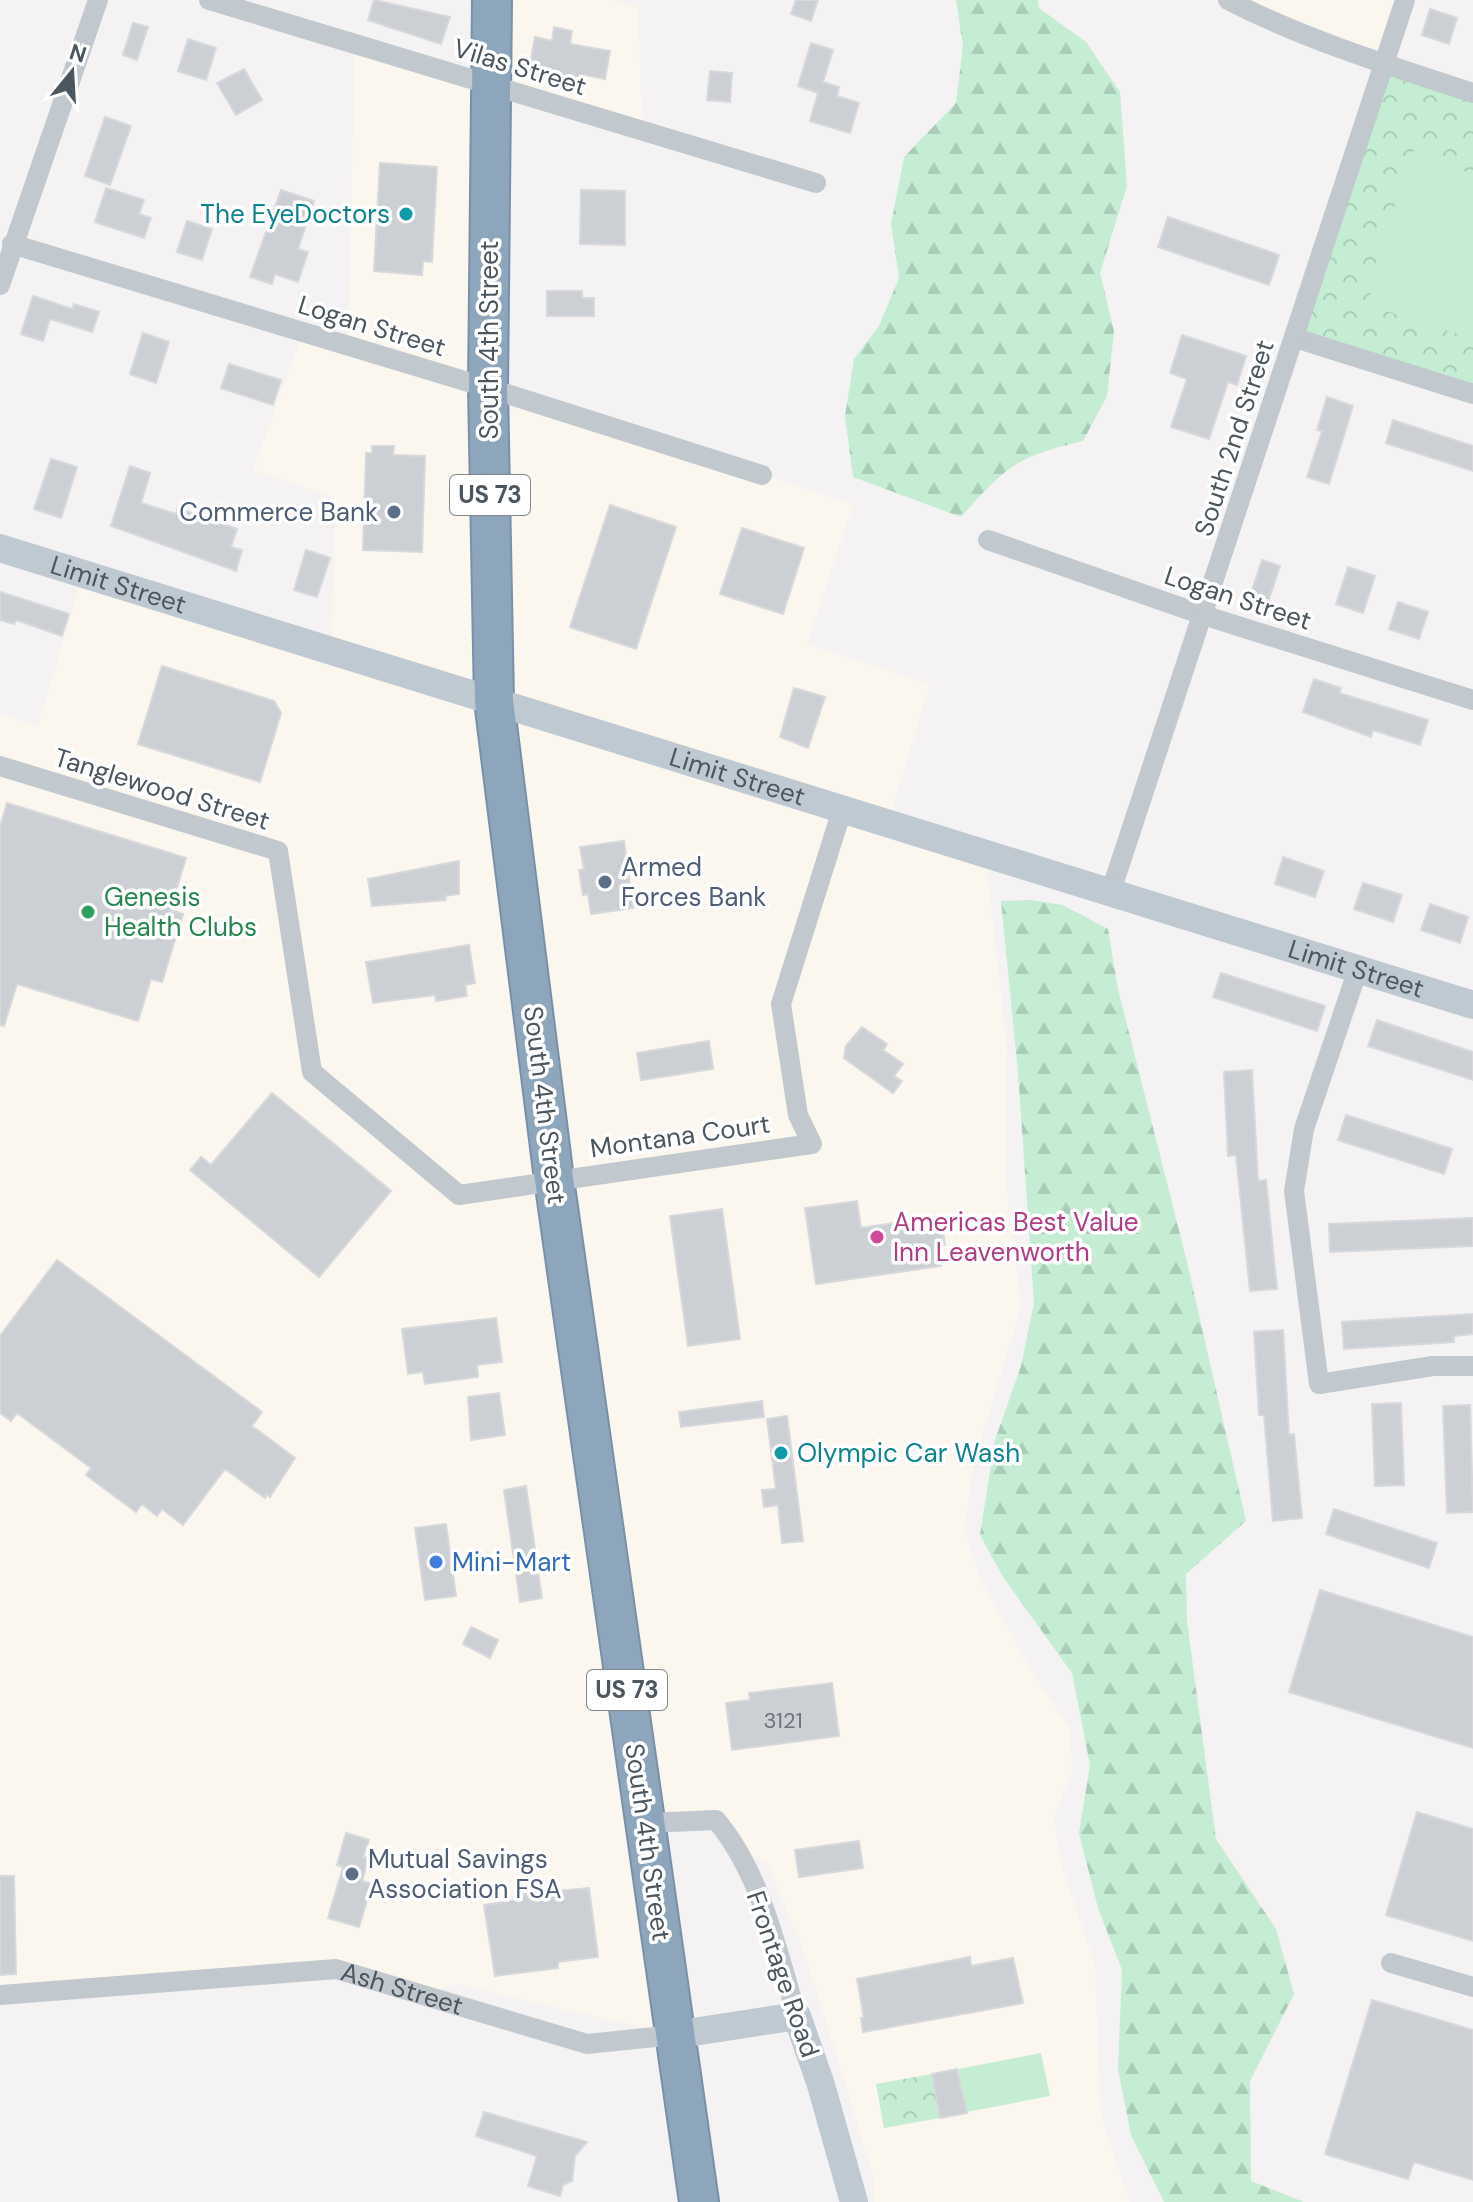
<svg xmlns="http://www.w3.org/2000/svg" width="1473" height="2202" viewBox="0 0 1473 2202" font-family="'DM Sans',sans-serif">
<defs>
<pattern id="forest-firs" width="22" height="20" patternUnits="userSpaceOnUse" patternTransform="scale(2)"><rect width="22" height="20" fill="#c4edd3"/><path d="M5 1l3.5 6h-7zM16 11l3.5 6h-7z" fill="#aacdb8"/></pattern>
<pattern id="park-crowns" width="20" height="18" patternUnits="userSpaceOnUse" patternTransform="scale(2)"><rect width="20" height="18" fill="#c4edd3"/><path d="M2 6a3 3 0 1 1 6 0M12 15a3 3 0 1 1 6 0" fill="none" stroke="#aacdb8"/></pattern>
</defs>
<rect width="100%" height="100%" fill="#f4f2f2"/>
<g fill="#fcf7ee">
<polygon points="492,0 612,0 638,8 642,130 492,86 488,387 853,504 807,644 930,684 888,823 985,852 1007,1049 1005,1177 1021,1306 973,1467 964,1531 981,1581 1038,1682 1070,1729 1072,1771 1054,1816 1061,1864 1095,1965 1101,2117 1130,2202 873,2202 873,2176 836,2053 802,1946 767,1862 740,1853 716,1820 647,1823 674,2035 457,1984 422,1994 336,1969 0,1995 0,714 38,726 83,574 331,651 336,499 253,470 303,333 348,346 355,44 491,85"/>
<polygon points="1228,0 1405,0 1384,64"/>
</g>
<g fill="url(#forest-firs)">
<path d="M956,0H1038L1039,8L1086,42L1120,92L1127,186L1100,273L1114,331L1107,396L1083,441C1015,457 1006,467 961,517L853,477L845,416L854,359L879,326L899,278L891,224L904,157L956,103L963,46Z"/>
<polygon points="1030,900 1063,905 1108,929 1118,989 1186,1258 1246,1521 1186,1574 1187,1621 1216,1839 1276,1929 1294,1994 1250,2081 1251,2181 1304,2202 1164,2202 1131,2135 1118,2069 1122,1970 1098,1908 1079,1833 1090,1765 1072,1673 1003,1577 980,1535 995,1440 1021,1366 1034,1303 1018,1072 1001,901"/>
</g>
<g fill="url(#park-crowns)">
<polygon points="1384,64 1473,93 1473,394 1295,338"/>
<polygon points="932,2074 940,2118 884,2128 876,2084"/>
</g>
<g fill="#c4edd3">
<polygon points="1414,149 1473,175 1473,339 1377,308 1367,288"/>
<polygon points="1041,2053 1050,2096 967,2112 958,2069"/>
</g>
<g fill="#cccfd4" stroke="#d6d8dc" stroke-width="2">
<polygon points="374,0 450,17 441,44 368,20"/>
<polygon points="796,0 818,0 811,21 791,14"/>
<polygon points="1430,9 1457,18 1449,44 1422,35"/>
<polygon points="133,23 148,27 137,60 123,55"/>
<polygon points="554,27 572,31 570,44 610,51 605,79 585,75 584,80 529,70 535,37 552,41"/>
<polygon points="188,39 216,48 206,80 178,71"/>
<polygon points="811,43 833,50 823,82 839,87 837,96 859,103 850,133 810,121 818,93 798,86"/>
<polygon points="244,69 262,100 236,115 217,83"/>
<polygon points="710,71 732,73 730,102 707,100"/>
<polygon points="105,117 131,126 110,185 85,176"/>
<polygon points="380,163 437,167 432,262 423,261 422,275 374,271"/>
<polygon points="106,188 144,200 139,214 151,218 144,238 95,222"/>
<polygon points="281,190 314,201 298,249 308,252 298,282 275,274 272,284 250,277"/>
<polygon points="581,190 625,191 625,245 580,244"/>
<polygon points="1168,217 1279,255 1269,285 1158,247"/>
<polygon points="187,221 212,229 202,260 177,252"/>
<polygon points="547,291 582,291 582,298 594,298 594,316 547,316"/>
<polygon points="33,296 72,309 74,304 99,312 92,332 50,319 43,341 21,334"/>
<polygon points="143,333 169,342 156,383 130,374"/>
<polygon points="1182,335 1246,356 1237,385 1228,382 1209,439 1171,427 1187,379 1170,373"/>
<polygon points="229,364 281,380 273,405 221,388"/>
<polygon points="1327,397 1353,406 1329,484 1307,477 1322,431 1317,430"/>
<polygon points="1393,420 1473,446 1473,471 1386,443"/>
<polygon points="372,446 394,446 393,455 425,456 422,552 363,550 366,453 372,453"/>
<polygon points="51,459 77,467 61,518 34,509"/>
<polygon points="130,466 150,473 141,503 176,514 178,508 237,529 231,547 242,550 236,571 111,526"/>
<polygon points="610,505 676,527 636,649 570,627"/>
<polygon points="742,528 804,548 783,614 720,594"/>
<polygon points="306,550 330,558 317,597 294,590"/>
<polygon points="1262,560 1280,566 1267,605 1249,599"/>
<polygon points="1348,567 1375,576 1363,613 1336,604"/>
<polygon points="0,592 69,614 62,636 16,620 14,624 0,620"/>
<polygon points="1398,602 1428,612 1419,639 1389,629"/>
<polygon points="162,666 274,701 281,713 260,782 138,744"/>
<polygon points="1314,679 1341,688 1339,693 1428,720 1420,745 1373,730 1371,737 1303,712"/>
<polygon points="794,688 825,697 808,748 780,737"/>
<polygon points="7,803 186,858 170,910 183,914 162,982 151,979 138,1021 17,984 4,1026 0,1025 0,827"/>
<polygon points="624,841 633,908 591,914 588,894 583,895 579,870 584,869 580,847"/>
<polygon points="1283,857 1324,871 1315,897 1275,884"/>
<polygon points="459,861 459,894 445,896 446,900 372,906 368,879"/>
<polygon points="1363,883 1402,895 1393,922 1354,909"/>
<polygon points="1430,904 1468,917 1460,943 1421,930"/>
<polygon points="469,945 475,983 465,985 467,996 436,1001 435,995 373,1003 366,962"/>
<polygon points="1221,973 1325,1006 1317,1031 1213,997"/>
<polygon points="1377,1020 1473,1052 1473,1080 1368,1046"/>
<polygon points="862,1027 887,1044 883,1050 903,1064 894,1076 902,1081 893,1093 844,1058 846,1046"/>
<polygon points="709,1041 713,1069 641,1080 637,1053"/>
<polygon points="1252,1070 1258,1181 1266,1180 1277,1289 1250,1291 1236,1155 1228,1156 1224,1072"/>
<polygon points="272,1093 391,1191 319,1277 190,1170 201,1157 211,1165"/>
<polygon points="1346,1115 1452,1149 1444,1174 1338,1140"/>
<polygon points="857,1201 861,1228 934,1217 935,1227 942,1226 945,1245 939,1246 941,1266 816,1284 805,1208"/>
<polygon points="722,1209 740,1339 688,1346 670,1216"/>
<polygon points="1473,1218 1473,1246 1330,1252 1329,1224"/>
<polygon points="57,1260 262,1412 252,1426 295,1458 270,1497 267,1494 265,1498 225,1469 183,1525 162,1509 157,1516 142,1504 136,1512 86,1475 91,1468 17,1413 11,1421 0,1413 0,1336"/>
<polygon points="1473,1314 1473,1334 1454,1336 1454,1342 1344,1349 1342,1322"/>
<polygon points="496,1318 502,1362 477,1365 478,1377 425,1384 423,1372 408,1374 402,1329"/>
<polygon points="1283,1330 1289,1435 1294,1434 1302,1518 1273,1521 1264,1415 1259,1415 1254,1332"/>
<polygon points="499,1393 505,1435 471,1440 468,1397"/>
<polygon points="762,1401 764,1417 681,1427 679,1412"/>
<polygon points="1401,1403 1404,1485 1375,1486 1372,1404"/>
<polygon points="1470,1405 1473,1512 1447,1513 1443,1406"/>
<polygon points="787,1416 803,1541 782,1543 778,1505 764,1507 762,1490 776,1489 767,1419"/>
<polygon points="526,1486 542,1598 520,1602 504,1490"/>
<polygon points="1334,1509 1437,1543 1429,1568 1326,1534"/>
<polygon points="446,1524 456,1596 425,1600 415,1528"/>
<polygon points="1320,1590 1473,1637 1473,1748 1289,1692"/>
<polygon points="471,1627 498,1640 490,1658 463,1644"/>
<polygon points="832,1683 839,1736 732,1750 726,1703 750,1700 749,1693"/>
<polygon points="1417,1812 1473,1829 1473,1941 1386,1915"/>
<polygon points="346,1833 369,1840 363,1857 369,1858 362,1881 372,1884 359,1927 328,1918 343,1867 337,1865"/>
<polygon points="859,1841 863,1868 799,1877 795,1850"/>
<polygon points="0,1876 14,1876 16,1974 0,1975"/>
<polygon points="589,1888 598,1957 558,1962 558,1968 495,1976 484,1905 522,1899 522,1894"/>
<polygon points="970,1957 971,1966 1013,1958 1023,2003 863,2032 861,2018 864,2018 857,1979"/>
<polygon points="1372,2000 1473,2030 1473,2180 1414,2162 1408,2179 1325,2154"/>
<polygon points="957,2069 967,2113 940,2118 932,2074"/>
<polygon points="484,2112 587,2142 575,2156 572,2181 563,2185 560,2196 528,2186 537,2156 476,2136"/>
</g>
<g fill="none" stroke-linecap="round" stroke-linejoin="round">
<g stroke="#7991a8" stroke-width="42">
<polyline id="highway" points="492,0 488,388 494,701 554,1179 699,2202"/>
</g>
<g stroke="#c1c9cf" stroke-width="20">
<polyline points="209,0 816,183"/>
<path d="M1228,0C1306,40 1390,66 1473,93"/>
<polyline points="12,244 488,388 762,475"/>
<polyline points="0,285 98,0"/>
<polyline points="1295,338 1473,394"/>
<polyline points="988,540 1203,615 1473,700"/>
<polyline points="0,766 278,851 312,1072 459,1195 812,1144 798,1115 781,1004 842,810"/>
<polyline points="1111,891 1405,0"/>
<polyline points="1358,969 1304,1129 1294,1191 1319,1384 1433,1366 1473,1366"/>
<path d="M646,1823L716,1820C761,1873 777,1951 797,2016"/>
<polyline points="1391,1963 1473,1987"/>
<path id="s1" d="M0,1995L336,1969L587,2044L674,2035"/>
</g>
<g stroke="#bfc9d2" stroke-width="28">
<path id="s2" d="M0,548L1473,1005"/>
<polyline points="674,2035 797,2016 821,2085 854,2202"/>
</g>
<use href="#highway" stroke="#8da6bc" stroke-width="38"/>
</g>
<g fill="#0f9aa8" stroke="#fff" stroke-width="3">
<circle cx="406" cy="214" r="8"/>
<circle cx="781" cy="1453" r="8"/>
</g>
<g fill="#5c6f8a" stroke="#fff" stroke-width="3">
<circle cx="394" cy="512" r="8"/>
<circle cx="605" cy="882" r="8"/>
<circle cx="352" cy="1874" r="8"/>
</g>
<circle fill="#2e9e5b" stroke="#fff" stroke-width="3" cx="88" cy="912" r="8"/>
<circle fill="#d1479c" stroke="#fff" stroke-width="3" cx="877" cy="1237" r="8"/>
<circle fill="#3f7fe0" stroke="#fff" stroke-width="3" cx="436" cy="1562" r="8"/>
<g text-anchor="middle" stroke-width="7" stroke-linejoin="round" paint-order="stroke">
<g font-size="22" fill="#6b747c">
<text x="783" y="1728">3121</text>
</g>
<g fill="#fff" stroke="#81898e" stroke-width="2">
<rect x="450" y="475" width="80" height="40" rx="6"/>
<rect x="587" y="1670" width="80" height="40" rx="6"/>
</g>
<g font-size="24" font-weight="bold" fill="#4b565e">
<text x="490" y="503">US 73</text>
<text x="627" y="1698">US 73</text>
</g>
<g font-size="26" fill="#4b565e" stroke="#fff">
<text transform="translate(520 67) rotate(17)" y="9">Vilas Street</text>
<text transform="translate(372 326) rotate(17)" y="9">Logan Street</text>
<text transform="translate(489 340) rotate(-90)" y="9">South 4th Street</text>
<text transform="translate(1234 438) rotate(-72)" y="9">South 2nd Street</text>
<text dy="9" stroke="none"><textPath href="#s2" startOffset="124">Limit Street</textPath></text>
<text transform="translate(1238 598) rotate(18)" y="9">Logan Street</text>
<text dy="9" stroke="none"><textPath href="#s2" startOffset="772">Limit Street</textPath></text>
<text transform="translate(162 789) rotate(17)" y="9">Tanglewood Street</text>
<text dy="9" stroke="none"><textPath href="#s2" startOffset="1420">Limit Street</textPath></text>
<text transform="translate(545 1105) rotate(83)" y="9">South 4th Street</text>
<text transform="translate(680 1136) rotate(-8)" y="9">Montana Court</text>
<text transform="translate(648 1842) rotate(82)" y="9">South 4th Street</text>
<text transform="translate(783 1974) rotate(71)" y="9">Frontage Road</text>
<text dy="9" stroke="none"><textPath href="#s1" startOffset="406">Ash Street</textPath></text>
</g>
<g font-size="26" fill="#0d838f" stroke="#fff" text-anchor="end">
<text x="390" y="223">The EyeDoctors</text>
<text x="797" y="1462" text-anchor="start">Olympic Car Wash</text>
</g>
<g font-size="26" fill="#4e5e75" stroke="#fff" text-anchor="start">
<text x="378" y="521" text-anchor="end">Commerce Bank</text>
<text x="621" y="876">Armed<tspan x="621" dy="30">Forces Bank</tspan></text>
<text x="368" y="1868">Mutual Savings<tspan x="368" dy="30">Association FSA</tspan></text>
</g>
<g font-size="26" fill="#27864d" stroke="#fff" text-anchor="start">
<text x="104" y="906">Genesis<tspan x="104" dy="30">Health Clubs</tspan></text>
</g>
<g font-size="26" fill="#b23c85" stroke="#fff" text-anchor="start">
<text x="893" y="1231">Americas Best Value<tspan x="893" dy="30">Inn Leavenworth</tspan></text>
</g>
<g font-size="26" fill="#366cbe" stroke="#fff" text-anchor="start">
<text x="452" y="1571">Mini-Mart</text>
</g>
</g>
<g transform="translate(72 72) rotate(18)" stroke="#ffffff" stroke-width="6" paint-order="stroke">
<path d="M0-6L14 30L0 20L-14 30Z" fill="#4b565e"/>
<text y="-12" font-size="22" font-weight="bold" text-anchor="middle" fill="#4b565e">N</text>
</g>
</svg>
